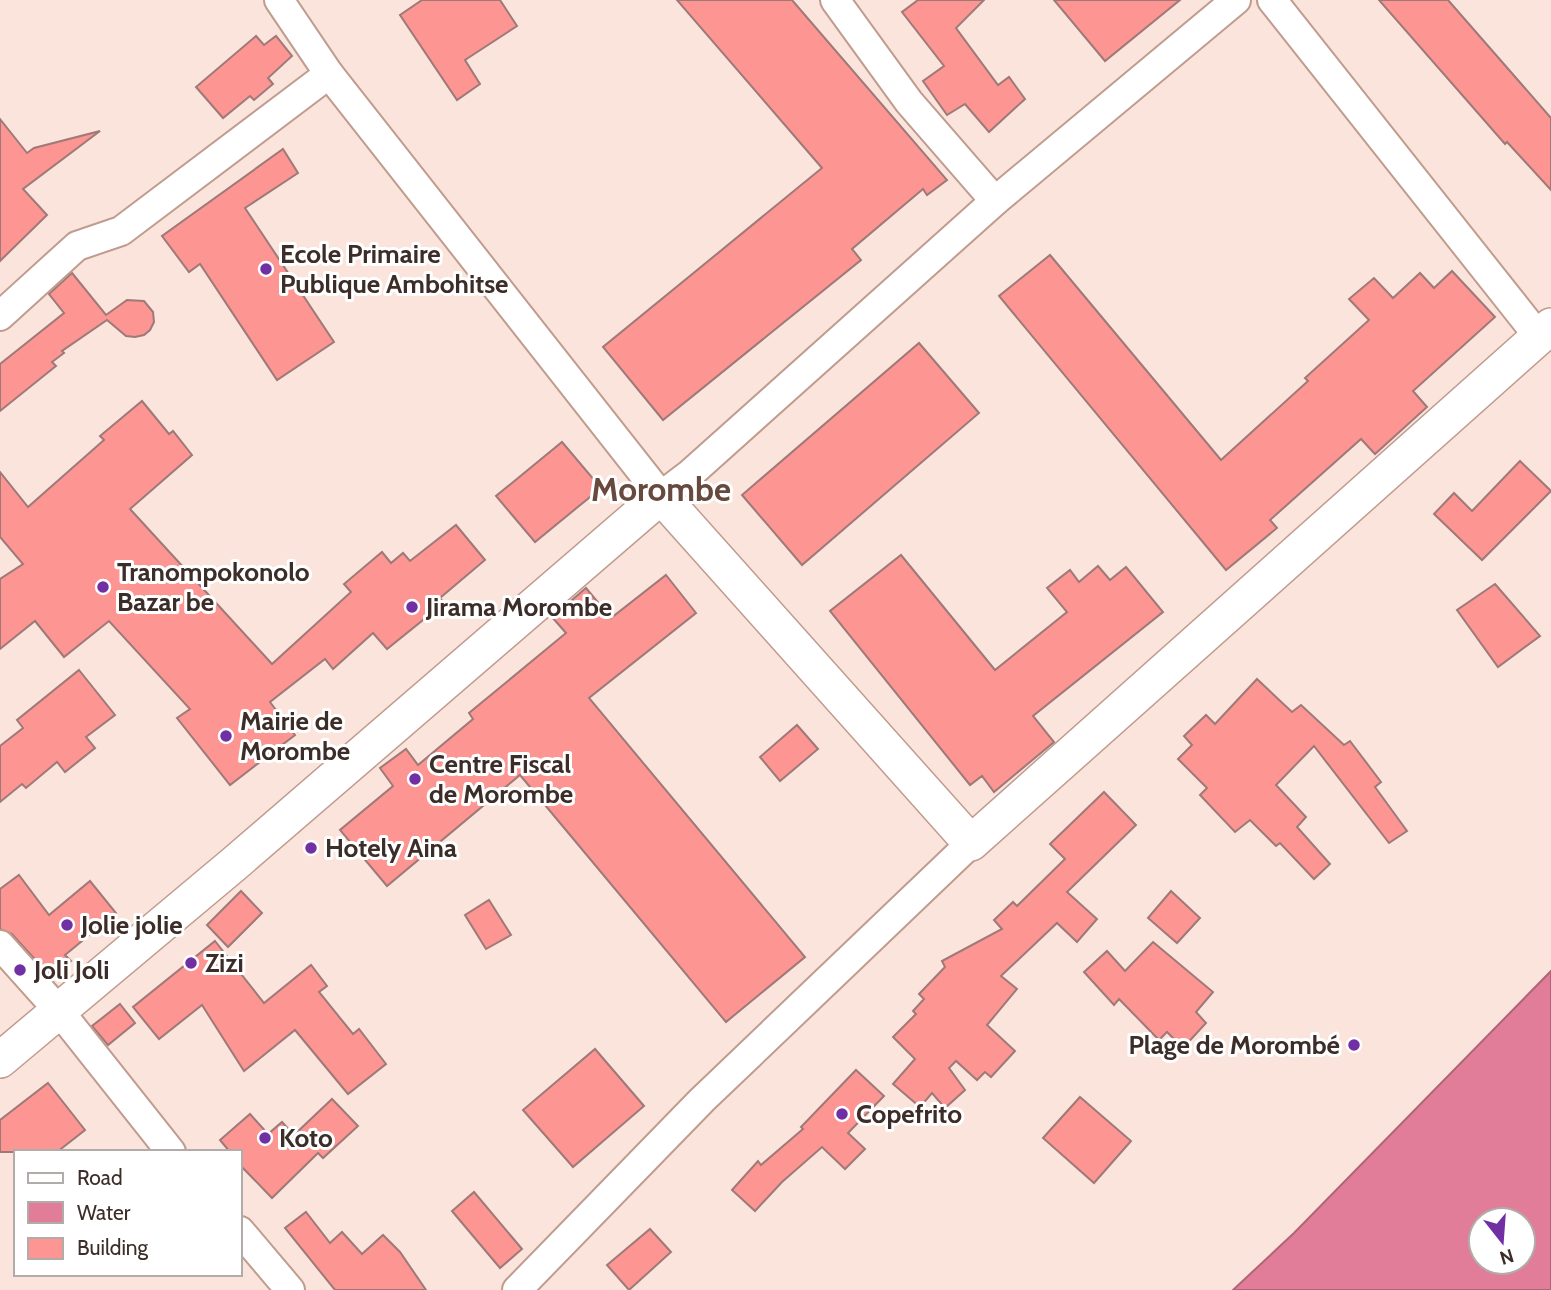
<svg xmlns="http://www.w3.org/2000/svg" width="1551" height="1290" viewBox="0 0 1551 1290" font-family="Cabin,sans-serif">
<rect width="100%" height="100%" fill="#fbe4dc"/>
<path fill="#e17d99" stroke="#b06577" stroke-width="2" fill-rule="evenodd" d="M1551,971V1290H1233L1294,1233ZM1481,1220H1523V1262H1481Z"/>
<g fill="#fd9592" stroke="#9e7977" stroke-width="2">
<polygon points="422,0 500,0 517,26 465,60 480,84 457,100 400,15"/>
<polygon points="677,0 792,0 947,180 927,195 923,189 852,249 861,260 663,420 603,347 822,168"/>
<polygon points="918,0 984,0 956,28 998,85 1009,77 1025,99 989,132 965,104 947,115 923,81 944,66 902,12"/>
<polygon points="1054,0 1180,0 1105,61"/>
<polygon points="1379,0 1448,0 1551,118 1551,190 1507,142 1505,144"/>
<polygon points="256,36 264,45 276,36 292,56 268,78 273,84 254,100 250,96 223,118 196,87"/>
<polygon points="0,119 27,153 34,148 100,131 23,189 47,215 0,261"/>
<polygon points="283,149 298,173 245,208 334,342 277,380 200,264 189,272 162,236"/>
<polygon points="1050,255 1221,460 1308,381 1305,378 1369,320 1349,299 1374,278 1393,298 1420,273 1434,288 1452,271 1495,317 1413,391 1427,407 1375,454 1361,439 1270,520 1277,528 1226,570 999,296"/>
<polygon points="72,273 106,315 127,300 144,301 153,312 154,322 150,330 144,335 135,337 126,336 107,320 62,351 64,353 52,362 56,366 0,411 0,364 64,313 49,294"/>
<polygon points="919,343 979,413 802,565 742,495"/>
<polygon points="142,401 169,434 173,431 192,455 130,509 272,664 351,592 344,584 382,552 391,563 403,553 410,561 456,525 485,560 440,598 444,603 387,649 373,633 333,669 325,659 270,702 295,735 230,785 177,718 190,709 109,621 64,657 35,621 0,649 0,579 23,564 0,537 0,472 28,507 104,440 100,436"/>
<polygon points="562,442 601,488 535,542 496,496"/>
<polygon points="1520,461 1551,491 1482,560 1434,514 1454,493 1472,511"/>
<polygon points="901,555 995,670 1067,612 1047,588 1070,570 1079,582 1098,566 1110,580 1126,567 1163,612 1033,716 1054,742 994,792 982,776 970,785 830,611"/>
<polygon points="666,575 696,613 589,698 805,957 726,1022 520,775 387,886 340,830 393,786 380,768 406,749 418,765 473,719 469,713 566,633 552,617 586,588 611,618"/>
<polygon points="1495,584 1540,636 1498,667 1457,610"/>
<polygon points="79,670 115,715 86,737 95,748 65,772 57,762 26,788 22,784 0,802 0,746 23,728 17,720"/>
<polygon points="1257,679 1292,712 1301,705 1344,745 1350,741 1381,782 1375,787 1407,831 1389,843 1314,746 1276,785 1306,817 1297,827 1330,864 1314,879 1280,843 1276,846 1250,820 1235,832 1200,795 1207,788 1178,759 1192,745 1184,736 1206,715 1215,724"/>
<polygon points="797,725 818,749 780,781 760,757"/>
<polygon points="1104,792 1136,825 1067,892 1097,919 1077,942 1057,923 1001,976 1017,989 987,1025 1015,1051 991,1077 985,1072 977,1080 956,1061 949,1068 965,1090 945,1108 932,1093 920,1107 893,1084 915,1059 893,1037 916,1014 913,1011 924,999 919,994 945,967 942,961 1002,929 994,920 1013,902 1017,906 1065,859 1050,844"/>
<polygon points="19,875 49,915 90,881 116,913 65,955 71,961 51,977 12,934 0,929 0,889"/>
<polygon points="241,891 262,913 228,947 207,925"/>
<polygon points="1171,891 1200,918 1177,943 1148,918"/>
<polygon points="489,900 511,935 486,949 465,915"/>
<polygon points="215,941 264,1003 311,965 327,986 319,992 353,1034 359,1029 386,1064 348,1094 295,1030 244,1071 202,1005 159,1039 133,1007"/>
<polygon points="1153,942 1213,992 1196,1012 1206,1023 1183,1048 1167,1032 1159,1040 1119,999 1114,1005 1084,972 1107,951 1125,971"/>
<polygon points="120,1004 135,1023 108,1045 92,1026"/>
<polygon points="595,1049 644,1106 573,1167 523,1110"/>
<polygon points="856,1070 884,1096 848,1133 865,1149 845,1169 822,1147 782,1182 755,1211 732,1190 758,1161 761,1165 803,1129 801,1127"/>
<polygon points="48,1083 85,1130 57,1152 0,1152 0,1120"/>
<polygon points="1080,1097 1131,1141 1094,1183 1043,1138"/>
<polygon points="332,1099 358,1126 323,1158 318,1153 272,1198 240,1165 240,1152 230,1152 220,1140 250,1114 268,1134 282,1122 294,1135"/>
<polygon points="474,1192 522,1249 500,1268 452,1211"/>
<polygon points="306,1212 330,1243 342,1232 362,1254 383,1235 400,1252 426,1290 335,1290 285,1228"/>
<polygon points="650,1229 671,1252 629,1290 607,1265"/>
</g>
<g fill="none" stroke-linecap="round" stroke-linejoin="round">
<g stroke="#c09c8f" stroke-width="32">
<g id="minor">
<polyline points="279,0 329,74 661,496 690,474 995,201 1236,0"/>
<polyline points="835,0 909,102 995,201"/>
<polyline points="1272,0 1539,337"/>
<polyline points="0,316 77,246 121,231 329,74"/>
<polyline points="0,945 60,1012 171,1152"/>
<polyline points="240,1231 290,1290"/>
<polyline points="517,1290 702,1100 971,843"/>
</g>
</g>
<g stroke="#c09c8f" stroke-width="38">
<polyline id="tertiary" points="0,1060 234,864 661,496 971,843 1551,326"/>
</g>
<use href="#minor" stroke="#fff" stroke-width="28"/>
<use href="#tertiary" stroke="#fff" stroke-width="35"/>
</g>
<g fill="#712fa4" stroke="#fff" stroke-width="2.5">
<circle cx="266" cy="269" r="7"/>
<circle cx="103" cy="587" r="7"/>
<circle cx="412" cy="607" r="7"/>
<circle cx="226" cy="736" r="7"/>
<circle cx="415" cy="779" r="7"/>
<circle cx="311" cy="848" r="7"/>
<circle cx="67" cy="925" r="7"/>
<circle cx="191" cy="963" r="7"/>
<circle cx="20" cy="970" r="7"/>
<circle cx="1354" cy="1045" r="7"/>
<circle cx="842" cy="1114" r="7"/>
<circle cx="265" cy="1138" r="7"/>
</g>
<g text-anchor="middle" stroke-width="6" stroke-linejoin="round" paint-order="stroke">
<g font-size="26" font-weight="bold" fill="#3c2d28" stroke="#fff" text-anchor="start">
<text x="280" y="263">Ecole Primaire<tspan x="280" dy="30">Publique Ambohitse</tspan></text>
<text x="117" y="581">Tranompokonolo<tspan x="117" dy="30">Bazar be</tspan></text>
<text x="426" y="616">Jirama Morombe</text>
<text x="240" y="730">Mairie de<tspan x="240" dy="30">Morombe</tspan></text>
<text x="429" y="773">Centre Fiscal<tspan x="429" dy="30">de Morombe</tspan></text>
<text x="325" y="857">Hotely Aina</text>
<text x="81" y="934">Jolie jolie</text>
<text x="205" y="972">Zizi</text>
<text x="34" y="979">Joli Joli</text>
<text x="1340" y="1054" text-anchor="end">Plage de Morombé</text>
<text x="856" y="1123">Copefrito</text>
<text x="279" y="1147">Koto</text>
</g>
<g font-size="33" font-weight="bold" fill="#68493e" stroke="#fff">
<text x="661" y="501">Morombe</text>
</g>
</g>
<rect x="14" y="1150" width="228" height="126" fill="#ffffff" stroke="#b1aba9" stroke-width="2"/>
<rect x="28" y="1173" width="35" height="10" fill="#ffffff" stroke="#b1aba9" stroke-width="2"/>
<text x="77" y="1185" font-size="21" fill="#3c2d28">Road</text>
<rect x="28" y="1202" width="35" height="21" fill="#e17d99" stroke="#b1aba9" stroke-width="2"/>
<text x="77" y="1220" font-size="21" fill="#3c2d28">Water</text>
<rect x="28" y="1238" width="35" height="21" fill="#fd9592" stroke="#b1aba9" stroke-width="2"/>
<text x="77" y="1255" font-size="21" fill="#3c2d28">Building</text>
<g transform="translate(1502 1241) rotate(163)"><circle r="33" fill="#ffffff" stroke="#b1aba9" stroke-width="2"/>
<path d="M0-5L12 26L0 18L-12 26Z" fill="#712fa4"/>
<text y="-10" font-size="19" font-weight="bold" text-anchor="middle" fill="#3c2d28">N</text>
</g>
</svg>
